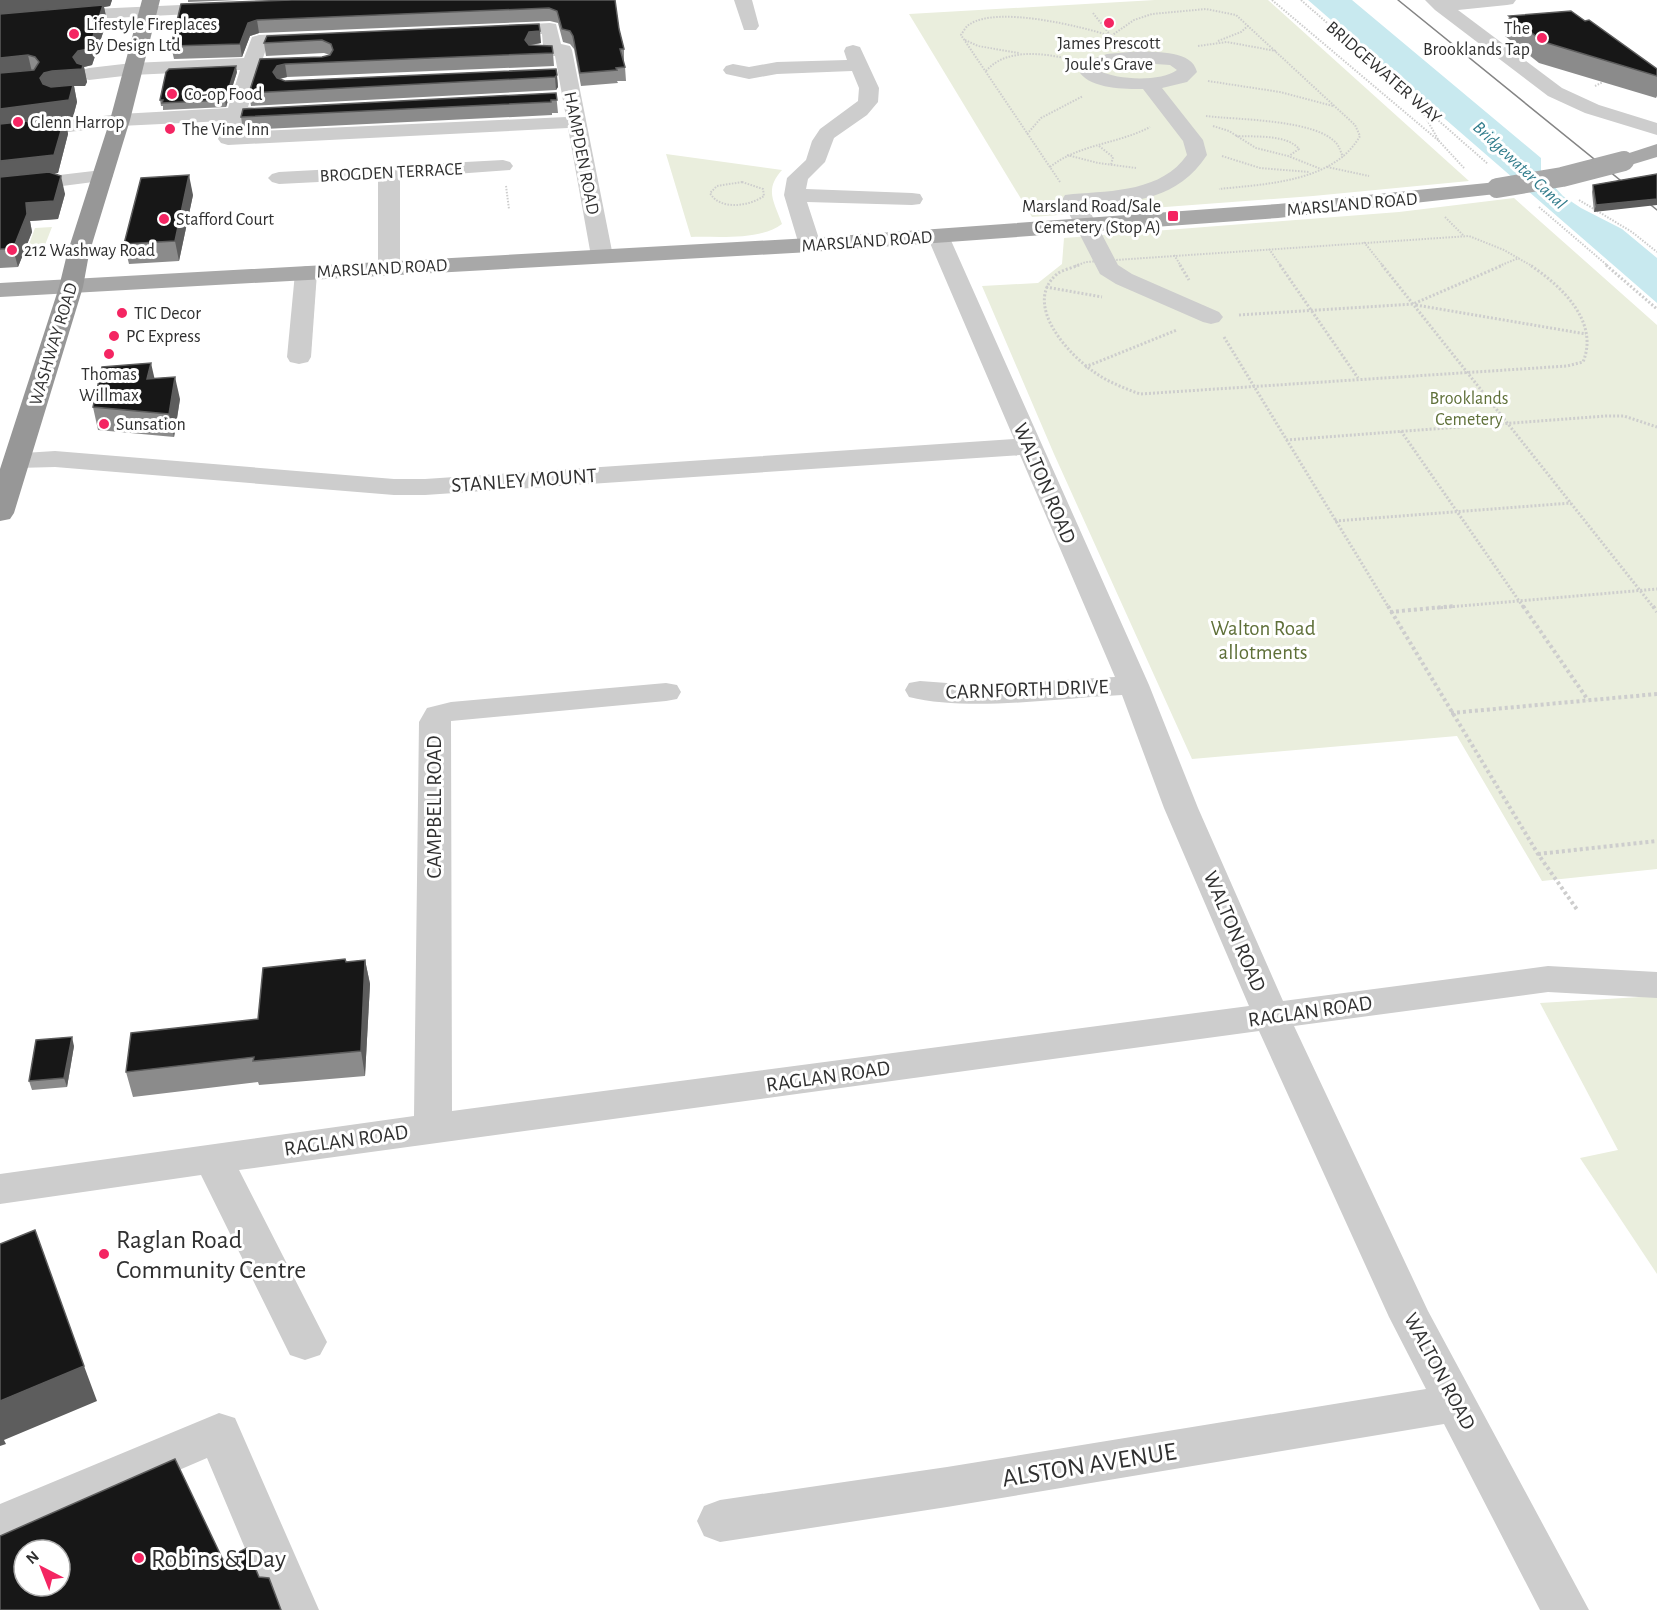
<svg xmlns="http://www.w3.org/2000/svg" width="1657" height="1610" viewBox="0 0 1657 1610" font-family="'Alegreya Sans',sans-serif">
<rect width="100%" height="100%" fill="#fff"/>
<g fill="#eaeedd">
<polygon points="1155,0 1268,0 1469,181 1313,196 1032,217 909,14"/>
<path d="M666,154L782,170C764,190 774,201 782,224C759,241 719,236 691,237Z"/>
<polygon points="1514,198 1657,325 1657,869 1542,881 1457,736 1192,759 1054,454 982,286 1038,283 1062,264 1064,238 1399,212"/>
<polygon points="52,227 43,250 24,258 35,228"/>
<polygon points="1657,996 1657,1274 1580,1158 1618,1150 1540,1003"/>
</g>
<polygon fill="#c8e9ef" points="1308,0 1352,0 1541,158 1541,172 1563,196 1581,208 1622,229 1657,258 1657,303"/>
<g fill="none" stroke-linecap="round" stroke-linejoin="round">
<g stroke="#cdcdcd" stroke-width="2" stroke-dasharray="1.5 1.5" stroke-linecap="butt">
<polyline points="1272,0 1439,141"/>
<polyline points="1301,0 1488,164"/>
<polyline points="1093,13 1111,36"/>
<polyline points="965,40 978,46 1019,53"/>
<polyline points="1218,41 1241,32 1249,25"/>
<polyline points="1198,46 1227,42 1276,51"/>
<path d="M986,71C1006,48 1042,53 1069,59"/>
<polyline points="1208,81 1280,92 1333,106"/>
<polyline points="1595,86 1603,82"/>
<polyline points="1418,104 1439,141 1464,168"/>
<path d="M1206,116C1237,120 1317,119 1337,144C1340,148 1341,153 1343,157"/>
<polyline points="1213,126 1229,131 1256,148 1288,156 1321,169"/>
<polyline points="1027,134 1041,118 1083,96"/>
<path d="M1236,136C1254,137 1287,134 1299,149L1289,156"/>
<polyline points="1099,146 1113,157 1111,165"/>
<polyline points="1067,155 1098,163 1136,168"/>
<polyline points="1222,156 1260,168 1309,172"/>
<path d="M1050,167C1079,144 1118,144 1150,127"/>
<polyline points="1327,167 1369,176"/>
<path d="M742,182L763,189L764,196C750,206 720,211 710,193L717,186Z"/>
<path d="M1060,182L961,35C963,32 966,26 970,24C998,6 1080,26 1111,36L1134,20L1152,14L1206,9L1236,15L1355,125L1360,136C1334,182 1266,184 1219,189"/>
<polyline points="506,186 509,209"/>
<polyline points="1579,200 1632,232 1657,252"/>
<polyline points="1539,207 1608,266"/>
<polyline points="1445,217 1463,235"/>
<polyline points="1364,242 1383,266"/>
<polyline points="1269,249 1281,266"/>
<polyline points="1174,255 1181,266"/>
<polyline points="1075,266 1086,262 1469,236 1504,250 1532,266"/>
<polyline points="1499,266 1519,258"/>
</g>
<g stroke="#cdcdcd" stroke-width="3" stroke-dasharray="2 2" stroke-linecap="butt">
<path d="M1079,265C1072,268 1062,270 1057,274C1022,304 1068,354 1094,372C1108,382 1124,388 1140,394L1567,366L1583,362C1600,321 1560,285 1530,265"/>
<polyline points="1180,265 1189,280"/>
<polyline points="1280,265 1358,378"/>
<polyline points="1382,265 1654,608"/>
<polyline points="1606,265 1657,309"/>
<polyline points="1046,287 1102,297"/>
<polyline points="1416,305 1586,334"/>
<polyline points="1239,315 1413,304 1503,265"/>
<polyline points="1224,337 1389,608"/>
<polyline points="1085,367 1177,330"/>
<polyline points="1401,431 1524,608"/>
<polyline points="1286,440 1606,416 1624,416 1657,427"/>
<polyline points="1335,521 1571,503"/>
<polyline points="1437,608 1657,589"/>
</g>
<g stroke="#cdcdcd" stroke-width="4" stroke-dasharray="3 3" stroke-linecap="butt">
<polyline points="1388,606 1538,854 1578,911"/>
<polyline points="1523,606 1588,700"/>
<polyline points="1653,606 1657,612"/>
<polyline points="1390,612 1454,606"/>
<polyline points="1451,713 1657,694"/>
<polyline points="1538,854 1657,841"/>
</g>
<g fill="#cdcdcd" fill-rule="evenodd">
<polygon points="734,0 752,0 759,26 756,30 744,30"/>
<polygon points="1425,0 1516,0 1513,4 1507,5 1458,10 1562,88 1599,105 1657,123 1657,135 1585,113 1548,96 1435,10"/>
<polygon points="224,3 230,4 233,8 230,12 93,19 0,28 0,18 93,9"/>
<polygon points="550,23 556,24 561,44 570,46 572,50 613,256 610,261 602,263 594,261 591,256 568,128 228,145 221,143 218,139 224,121 120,126 0,140 0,128 120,114 228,108 240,70 132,75 89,80 82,78 79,74 82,70 89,68 132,63 244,58 252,37 259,35 310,33 317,35 319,39 317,43 310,45 267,46 263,58 277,59 279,63 277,67 260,69 248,107 261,109 264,113 261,117 244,119 240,132 566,117 555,56 530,55 528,51 530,47 543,45 542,34 496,36 490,35 487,31 490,27 496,26"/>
<polygon points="853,45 860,47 879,88 878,102 867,115 834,138 825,162 808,179 806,189 912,193 920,194 923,199 920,204 912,205 807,202 821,245 818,250 810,252 802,250 799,245 784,195 787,178 806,160 812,141 820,129 858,101 859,88 852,71 777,74 749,79 726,74 723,70 726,66 733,64 749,67 777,62 847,60 844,51 846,47"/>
<path d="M1141,51C1158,53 1192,50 1197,72L1187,82L1162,88L1203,140L1207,155C1178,199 1136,202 1087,206L1118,265L1132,274L1219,312L1223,317L1219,322L1211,324L1203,322L1116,284L1100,274L1062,200L1065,195L1073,194C1113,191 1162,191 1187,155L1183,141L1143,89C1125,89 1092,89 1080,73L1084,62L1107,54ZM1141,63L1170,65L1177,70C1161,82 1117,80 1100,71L1110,65Z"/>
<polygon points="503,160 510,162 513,166 510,170 400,178 400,268 397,273 389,275 381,273 378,268 378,179 279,184 272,182 268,178 272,174 279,172"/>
<polygon points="102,170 109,172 113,176 109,180 0,194 0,182"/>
<path d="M938,229L946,231L949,236L1149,685L1198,808L1283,1001L1548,966L1657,972V998L1548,992L1294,1026L1428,1311L1589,1610H1540L1444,1424L947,1507L720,1542L704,1536L697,1521L704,1506L720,1500L947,1467L1426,1389L1389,1317L1259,1031L239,1170L327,1342L320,1355L305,1360L290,1355L201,1175L0,1204V1174L414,1116L419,722L427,708L451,702L666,683L677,685L681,692L677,699L666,701L451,721L452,1111L1249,1006L1164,808L1122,695C1059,698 970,712 909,697L905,690L909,683L920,681L974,685L1115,677L1020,455L425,495H394L55,467L17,468L8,466L4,460L8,454L55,451L394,479H425L1014,439L927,236L930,231Z"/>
<polygon points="306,266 314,268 317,273 311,357 308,362 299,364 290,362 287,357 295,273 298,268"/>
<polygon points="219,1413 235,1418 319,1610 271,1610 207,1458 0,1547 0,1504"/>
</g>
<g fill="#a8a8a8" fill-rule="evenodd">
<polygon points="1657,144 1657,157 1624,167 1617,165 1614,161 1617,157"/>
<polygon points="1497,182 1505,183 1508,188 1505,193 1278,218 810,252 0,297 0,283 810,238 1278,204"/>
</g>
<polygon fill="#979797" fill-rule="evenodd" points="142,0 160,0 130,120 89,254 83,287 14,513 10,519 0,521 0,469 59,287 67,254 110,120"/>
<polyline stroke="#858585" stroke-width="1.5" points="1398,0 1657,210"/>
<polyline stroke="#a8a8a8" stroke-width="20" points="1497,188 1562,177 1624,161"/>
</g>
<g fill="#8b8b8b">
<polygon points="0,0 112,0 110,6 104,7 107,21 92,65 84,67 87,82 85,86 74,86 77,102 73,117 65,118 68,134 58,173 54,173 65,194 58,219 30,221 32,232 18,267 0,268"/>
<polygon points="188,0 239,0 188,2"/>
<polygon points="292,0 615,0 619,29 624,49 624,62 623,62 625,67 626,81 617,81 618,83 581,86 574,49 570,44 563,42 558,23 550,21 259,33 250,36 242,57 174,59 171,46"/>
<polygon points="1509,16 1657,69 1657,96 1656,98 1539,63 1505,36"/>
<polygon points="267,36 541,43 530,45 553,53 554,66 287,77 279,79 285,81 556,69 558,87 556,90 251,106 249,93 260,59 322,57 330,55 324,53 266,56 264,43"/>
<polygon points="237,72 226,107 163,110 163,106 161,106 160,100"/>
<polygon points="556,93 558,113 552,113 552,115 243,130 241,117"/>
<polygon points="1657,174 1594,212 1592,192 1593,185"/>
<polygon points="193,195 179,261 129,264 124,244"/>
<polygon points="180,399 174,437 98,430 93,407"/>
<polygon points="365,960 370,984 365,1076 259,1085 258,1082 133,1097 126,1072 258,1019 346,962"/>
<polygon points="74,1046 67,1087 32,1090 29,1081"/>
</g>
<g fill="#5d5d5d">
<polygon points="0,0 112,0 110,6 104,7 107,21 92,65 84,67 87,82 85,86 74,86 77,102 73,117 65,118 68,134 58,173 0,180 0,109 44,95 40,78 44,73 52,71 0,16"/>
<polygon points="257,20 259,33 250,36 242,57 240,44 248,23"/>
<polygon points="540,31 541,43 530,45 526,52 525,40 529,32"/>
<polygon points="28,55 32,72 0,75 0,58"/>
<polygon points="285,64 287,77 279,79 275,85 273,72 277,66"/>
<polygon points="236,66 237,72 226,107 225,100"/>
<polygon points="557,75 558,87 556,90 555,77"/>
<polygon points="189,175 193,195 179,261 175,241"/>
<polygon points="61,176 65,194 58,219 30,221 32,232 18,267 13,249 26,203"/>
<polygon points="1657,199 1657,205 1594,212 1596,205"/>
<polygon points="151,363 156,385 147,379"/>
<polygon points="175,377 180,399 174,437 169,414"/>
<polygon points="365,960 370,984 365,1076 361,1051"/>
<polygon points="72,1037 74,1046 67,1087 64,1078"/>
<polygon points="84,1366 97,1401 4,1440 6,1444 0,1446 0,1401"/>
</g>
<g fill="#171717" stroke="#5d5d5d" stroke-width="1.5" fill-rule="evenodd">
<polygon points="292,0 615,0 619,29 624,49 620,49 625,67 616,68 617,70 580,73 573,36 570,31 562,29 557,11 549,8 257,20 248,23 240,44 171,46 181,4"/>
<polygon points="103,5 89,49 78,51 73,57 77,63 83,65 82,69 52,71 44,73 40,78 43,84 51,87 73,85 69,100 0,109 0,73 34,70 39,62 35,57 28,55 0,58 0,14"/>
<polygon points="1571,11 1585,21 1589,20 1657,69 1657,76 1544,42 1509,16"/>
<polygon points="539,24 540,31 529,32 525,40 529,45 552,46 553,53 285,64 277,66 273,72 277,78 285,81 556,69 557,75 555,77 249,93 260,59 322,57 330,55 333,50 331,44 322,40 264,43 267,36"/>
<polygon points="236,66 225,100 162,103 163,100 160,100 166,72 169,69"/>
<polygon points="556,93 557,100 551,100 551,102 241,117 243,109"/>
<polygon points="65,117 54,155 0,161 0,124"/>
<polygon points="49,172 61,176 54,201 26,203 27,214 13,249 0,249 0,177"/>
<polygon points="1657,174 1657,199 1596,205 1593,185"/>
<polygon points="189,175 175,241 124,244 141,178"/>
<polygon points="151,363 147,379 175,377 169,414 93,407 102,367"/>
<polygon points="345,959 346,962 365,960 361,1051 253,1061 254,1057 126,1072 131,1033 258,1019 263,968"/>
<polygon points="72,1037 64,1078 29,1081 36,1040"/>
<polygon points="35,1230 84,1366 0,1401 0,1244"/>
<path d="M175,1459L223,1560L247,1548L259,1577L269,1578L281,1610H0V1536ZM24,1550H60V1586H24Z"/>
</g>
<g fill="#f42562" stroke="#fff" stroke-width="2">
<circle cx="1109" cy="23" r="6"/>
<circle cx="74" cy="34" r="6"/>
<circle cx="1542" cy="38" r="6"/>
<circle cx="172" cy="94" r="6"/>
<circle cx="18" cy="122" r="6"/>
<circle cx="170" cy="129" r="6"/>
<rect x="1167" y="210" width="12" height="12" rx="3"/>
<circle cx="164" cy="219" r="6"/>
<circle cx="12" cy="250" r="6"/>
<circle cx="122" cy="313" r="6"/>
<circle cx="114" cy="336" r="6"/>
<circle cx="109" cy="354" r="6"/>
<circle cx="104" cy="424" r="6"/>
<circle cx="104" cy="1254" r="6"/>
<circle cx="139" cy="1558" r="6"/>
</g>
<g text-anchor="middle" stroke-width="6" stroke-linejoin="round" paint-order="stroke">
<g font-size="18" fill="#303030" stroke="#fff" text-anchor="start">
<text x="86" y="30">Lifestyle Fireplaces<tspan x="86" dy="21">By Design Ltd</tspan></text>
<text x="1530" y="34" text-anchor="end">The<tspan x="1530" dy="21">Brooklands Tap</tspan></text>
<text x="1109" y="49" text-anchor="middle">James Prescott<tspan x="1109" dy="21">Joule's Grave</tspan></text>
<text x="184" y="100">Co-op Food</text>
<text x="30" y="128">Glenn Harrop</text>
<text x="182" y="135">The Vine Inn</text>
<text x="1161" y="212" text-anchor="end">Marsland Road/Sale<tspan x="1161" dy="21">Cemetery (Stop A)</tspan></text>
<text x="176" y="225">Stafford Court</text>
<text x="24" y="256">212 Washway Road</text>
<text x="134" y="319">TIC Decor</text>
<text x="126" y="342">PC Express</text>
<text x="109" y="380" text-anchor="middle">Thomas<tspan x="109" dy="21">Willmax</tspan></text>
<text x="116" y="430">Sunsation</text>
</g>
<g font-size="18" fill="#303030" stroke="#fff">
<text transform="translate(1384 72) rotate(41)" y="6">BRIDGEWATER WAY</text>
<text transform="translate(582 153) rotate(79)" y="6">HAMPDEN ROAD</text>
<text transform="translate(391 172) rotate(-3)" y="6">BROGDEN TERRACE</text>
<text transform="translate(1352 204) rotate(-5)" y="6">MARSLAND ROAD</text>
<text transform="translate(867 241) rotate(-4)" y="6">MARSLAND ROAD</text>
<text transform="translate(382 268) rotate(-3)" y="6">MARSLAND ROAD</text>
<text transform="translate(53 344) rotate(-73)" y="6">WASHWAY ROAD</text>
</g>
<g font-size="18" font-style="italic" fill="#327d8c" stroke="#fff">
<text transform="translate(1520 165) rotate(43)" y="6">Bridgewater Canal</text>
</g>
<g font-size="18" fill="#5f7039" stroke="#fff">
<text x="1469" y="404">Brooklands<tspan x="1469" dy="21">Cemetery</tspan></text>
</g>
<g font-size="21" fill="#303030" stroke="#fff">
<text transform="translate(524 480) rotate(-4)" y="7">STANLEY MOUNT</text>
<text transform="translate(1045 483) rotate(67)" y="7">WALTON ROAD</text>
<text transform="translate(1027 689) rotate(-2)" y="7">CARNFORTH DRIVE</text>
<text transform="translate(434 807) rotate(-90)" y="7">CAMPBELL ROAD</text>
<text transform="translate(1235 931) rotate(67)" y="7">WALTON ROAD</text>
<text transform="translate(1310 1011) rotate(-8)" y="7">RAGLAN ROAD</text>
<text transform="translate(828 1076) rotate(-8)" y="7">RAGLAN ROAD</text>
<text transform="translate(346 1140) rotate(-8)" y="7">RAGLAN ROAD</text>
<text transform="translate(1440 1371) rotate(62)" y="7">WALTON ROAD</text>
</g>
<g font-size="21" fill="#5f7039" stroke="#fff">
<text x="1263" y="635">Walton Road<tspan x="1263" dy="24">allotments</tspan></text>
</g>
<g font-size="26" fill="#303030" stroke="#fff" text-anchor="start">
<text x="116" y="1248">Raglan Road<tspan x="116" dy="30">Community Centre</tspan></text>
<text x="151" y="1567">Robins &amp; Day</text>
</g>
<g font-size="26" fill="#303030" stroke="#fff">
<text transform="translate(1089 1464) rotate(-9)" y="9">ALSTON AVENUE</text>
</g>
</g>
<g transform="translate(42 1568) rotate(318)"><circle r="28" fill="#ffffff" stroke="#acacac" stroke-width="1.5"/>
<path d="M0-4.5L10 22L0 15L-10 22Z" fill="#f42562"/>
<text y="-9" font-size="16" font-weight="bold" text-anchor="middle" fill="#303030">N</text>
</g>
</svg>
